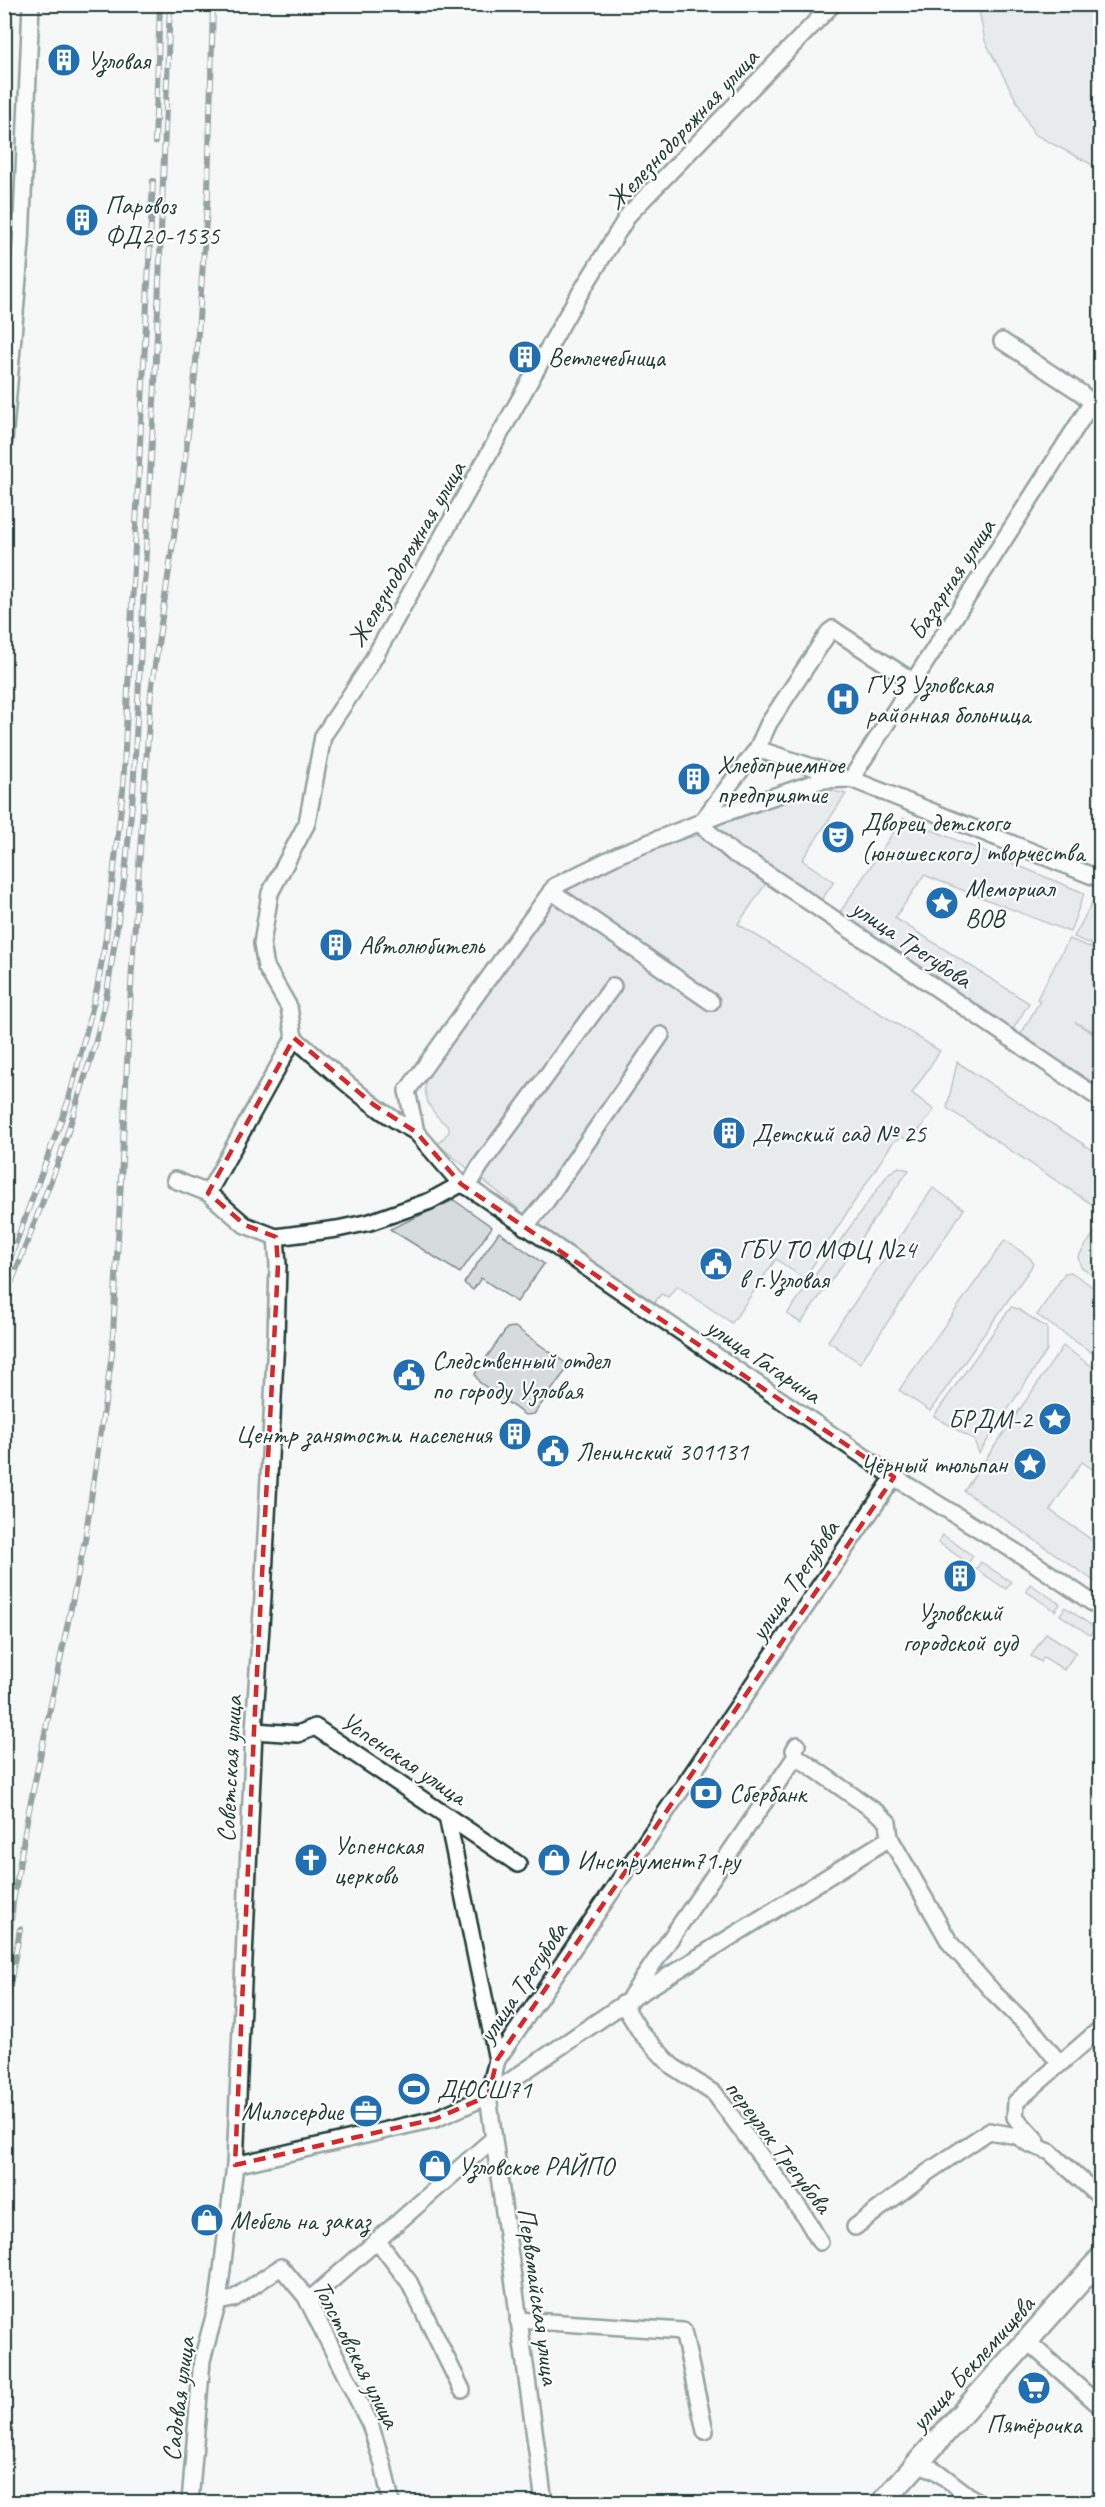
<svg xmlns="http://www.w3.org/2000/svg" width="1105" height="2507" viewBox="0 0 1105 2507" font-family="Caveat,sans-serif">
<rect width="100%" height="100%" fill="#f6f7f7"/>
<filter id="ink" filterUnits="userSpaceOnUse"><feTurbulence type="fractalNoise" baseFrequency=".0167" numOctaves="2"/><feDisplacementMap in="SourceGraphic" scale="12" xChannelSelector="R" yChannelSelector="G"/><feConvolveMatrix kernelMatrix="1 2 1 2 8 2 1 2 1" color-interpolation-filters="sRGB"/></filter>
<g filter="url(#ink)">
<g fill="#d6dcdb" stroke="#7a8c88" stroke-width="1.5">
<polygon points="1096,5 1100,8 1100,169 1034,134 985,41 978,5"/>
<polygon points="825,789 846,794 802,860 834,882 817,906 706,828"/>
<polygon points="903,818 1084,893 1070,932 924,875 895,918 1029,1003 1012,1031 836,918"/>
<path d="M701,835L767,882L738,924L940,1051L912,1093L934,1110L911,1141L902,1137L893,1142L804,1279L776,1259L732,1323L677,1286L668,1297L661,1294L653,1305L536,1226C507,1195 469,1172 438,1144L449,1132V1127C429,1112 421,1096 427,1071L551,902L590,875L616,864L664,843Z"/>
<polygon points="1100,888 1100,948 1074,937"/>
<polygon points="1069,939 1100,951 1100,1035 1075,1022 1100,1038 1100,1094 1018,1039 1040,1001 1037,999"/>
<polygon points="957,1062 1100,1155 1099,1209 947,1108"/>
<polygon points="899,1167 909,1170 801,1323 787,1314 889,1173"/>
<polygon points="933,1188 964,1209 860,1363 828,1341"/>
<polygon points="454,1200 492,1227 460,1273 390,1229"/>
<polygon points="1100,1224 1100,1280 1081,1267 1078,1257"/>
<polygon points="499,1232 544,1264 517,1302 481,1278 473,1290 464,1283"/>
<polygon points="1005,1240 1030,1258 1033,1263 1030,1269 930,1411 899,1390"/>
<polygon points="1071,1272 1100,1292 1100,1358 1037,1315 1065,1273"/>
<polygon points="1011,1307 1018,1309 1047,1328 1047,1350 979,1453 974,1440 934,1416"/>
<polygon points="515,1327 564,1362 567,1369 534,1414 525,1415 479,1382 475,1374 507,1328"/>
<polygon points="1063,1346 1100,1372 1100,1474 1082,1462 1050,1510 1100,1546 1100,1579 1097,1583 964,1491"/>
<polygon points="943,1535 973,1556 968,1563 938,1542"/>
<polygon points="981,1562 1011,1582 1006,1589 976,1569"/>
<polygon points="1030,1584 1060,1604 1055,1611 1026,1591"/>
<polygon points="1065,1607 1095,1628 1090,1635 1060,1615"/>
<polygon points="1046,1633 1076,1652 1064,1670 1044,1657 1041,1662 1031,1656"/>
</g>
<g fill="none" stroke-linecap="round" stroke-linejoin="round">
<g stroke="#1f3d34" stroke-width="20">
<g id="street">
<polyline points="1002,341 1081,393 1100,410"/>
<polyline points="4,441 21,243 31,4"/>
<polyline points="757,749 840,776"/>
<polyline points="851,779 1091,404"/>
<polyline points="702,821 757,749 769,723 829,632 833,629 837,632 914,682"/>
<polyline points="700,824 734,854 753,864 1100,1099"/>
<polyline points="1100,879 851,779 822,780 719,815 620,854 555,886 407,1091 416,1132 461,1184 468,1187 894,1477 1034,1563 1100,1608"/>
<polyline points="551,891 711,1002"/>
<path d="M294,1038C333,1070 371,1109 416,1132"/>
<polyline points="175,1180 208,1193 245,1225 276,1237 337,1229 370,1222 430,1201 461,1184"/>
<polyline points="468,1187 480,1166 613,986"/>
<polyline points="208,1193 294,1038 289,1007 266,967 262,944 270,893 307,823 323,736 367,670 571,308 629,214 833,4"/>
<polyline points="525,1227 545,1203 661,1035"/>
<polyline points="254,1731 298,1734 315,1727 518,1864"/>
<polyline points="447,1816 497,2060"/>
<polyline points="890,1838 950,1943 994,1993 1036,2034 1060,2064"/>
<polyline points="631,1996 796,1756"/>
<polyline points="623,2004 641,2033 672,2066 715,2094 804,2215 820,2242"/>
<polyline points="1037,2141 1015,2117 1016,2102 1100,2029"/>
<polyline points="235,2165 435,2119 488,2096 623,2004 890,1838 888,1822 879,1814 796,1756 794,1750 797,1745"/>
<polyline points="855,2227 928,2172 989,2131 1017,2136 1029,2144 1050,2152 1100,2197"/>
<polyline points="377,2240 409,2282 462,2390"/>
<polyline points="308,2301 493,2139"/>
<polyline points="218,2302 233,2299 281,2267 306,2297 370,2424 383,2465 391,2502"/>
<polyline points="518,2320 683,2331 705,2431"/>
<polyline points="1027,2341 1100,2406"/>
<polyline points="918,2464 935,2470 977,2502"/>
<polyline points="190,2502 202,2360 218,2302 235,2165 254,1731 263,1596 276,1338 278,1265 276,1237"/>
<polyline points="544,2502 488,2096 497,2060 894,1477"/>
</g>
</g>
<g stroke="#1f3d34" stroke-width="26">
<polyline id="secondary" points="883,2502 1100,2259"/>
</g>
<use href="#street" stroke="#fff" stroke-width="15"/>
<use href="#secondary" stroke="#fff" stroke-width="21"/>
<g stroke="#1f3d34" stroke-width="6">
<g id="rail">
<polyline points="155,142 160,4"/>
<polyline points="4,1275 69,1099 97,989 106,937 123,790 153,181"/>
<polyline points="4,1301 59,1160 95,1045 107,993 125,874 133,793 155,384 170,4"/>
<polyline points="4,1989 13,1903 27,1820 85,1540 112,1354 132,967 151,692 183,475 195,375 208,192 213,4"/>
<polyline points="4,2018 20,1929"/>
</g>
</g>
<use href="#rail" stroke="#fff" stroke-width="4" stroke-dasharray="11" stroke-linecap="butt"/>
</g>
</g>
<path d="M0 0H1105V2507H0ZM294,1038L374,1105L416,1132L461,1184L894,1477L497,2060L488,2096L435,2119L235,2165L254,1731L278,1265L276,1237L245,1225L208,1193Z" fill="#f6f7f7" fill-opacity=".55" fill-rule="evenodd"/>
<path fill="none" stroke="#d62828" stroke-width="4.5" stroke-dasharray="12 8" stroke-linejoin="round" d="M294,1038L374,1105L416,1132L461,1184L894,1477L497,2060L488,2096L435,2119L235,2165L254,1731L278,1265L276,1237L245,1225L208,1193Z"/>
<defs>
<g id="building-disc" transform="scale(1.725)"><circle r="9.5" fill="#1f6fb2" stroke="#fff"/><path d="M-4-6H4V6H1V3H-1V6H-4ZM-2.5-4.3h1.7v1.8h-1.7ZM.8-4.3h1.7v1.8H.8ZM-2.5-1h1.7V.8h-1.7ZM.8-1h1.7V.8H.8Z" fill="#fff"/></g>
<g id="hospital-disc" transform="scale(1.725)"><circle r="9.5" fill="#1f6fb2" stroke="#fff"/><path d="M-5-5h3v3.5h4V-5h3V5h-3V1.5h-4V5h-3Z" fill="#fff"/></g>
<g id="theatre-disc" transform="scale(1.725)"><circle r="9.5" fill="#1f6fb2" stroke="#fff"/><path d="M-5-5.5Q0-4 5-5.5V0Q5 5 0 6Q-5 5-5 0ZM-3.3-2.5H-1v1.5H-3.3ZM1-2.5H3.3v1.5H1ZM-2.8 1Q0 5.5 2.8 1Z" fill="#fff"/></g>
<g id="sight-disc" transform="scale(1.725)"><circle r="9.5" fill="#1f6fb2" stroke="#fff"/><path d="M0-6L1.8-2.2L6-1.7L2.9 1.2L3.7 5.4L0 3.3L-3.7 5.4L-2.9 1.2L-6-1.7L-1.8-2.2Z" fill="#fff"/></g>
<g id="civic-disc" transform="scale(1.725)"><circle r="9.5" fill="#1f6fb2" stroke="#fff"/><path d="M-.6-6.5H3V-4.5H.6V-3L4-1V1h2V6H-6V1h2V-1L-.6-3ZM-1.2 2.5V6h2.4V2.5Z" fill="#fff"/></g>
<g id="bank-disc" transform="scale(1.725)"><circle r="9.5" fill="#1f6fb2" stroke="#fff"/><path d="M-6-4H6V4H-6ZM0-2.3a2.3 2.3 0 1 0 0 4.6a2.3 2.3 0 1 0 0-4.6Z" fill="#fff"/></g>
<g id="church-disc" transform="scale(1.725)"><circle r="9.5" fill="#1f6fb2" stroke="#fff"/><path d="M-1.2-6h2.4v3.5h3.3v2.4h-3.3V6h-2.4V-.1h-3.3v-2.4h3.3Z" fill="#fff"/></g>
<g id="shop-disc" transform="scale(1.725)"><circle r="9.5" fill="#1f6fb2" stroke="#fff"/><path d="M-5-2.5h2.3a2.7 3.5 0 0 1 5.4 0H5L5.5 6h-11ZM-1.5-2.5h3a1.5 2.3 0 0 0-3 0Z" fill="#fff"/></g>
<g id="stadium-disc" transform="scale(1.725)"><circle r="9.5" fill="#1f6fb2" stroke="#fff"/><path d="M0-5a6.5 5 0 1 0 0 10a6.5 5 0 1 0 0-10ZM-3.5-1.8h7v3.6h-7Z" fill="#fff"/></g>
<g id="office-disc" transform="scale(1.725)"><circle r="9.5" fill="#1f6fb2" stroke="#fff"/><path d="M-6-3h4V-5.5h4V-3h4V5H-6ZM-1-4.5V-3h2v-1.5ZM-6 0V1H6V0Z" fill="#fff"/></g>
<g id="supermarket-disc" transform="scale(1.725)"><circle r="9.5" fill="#1f6fb2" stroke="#fff"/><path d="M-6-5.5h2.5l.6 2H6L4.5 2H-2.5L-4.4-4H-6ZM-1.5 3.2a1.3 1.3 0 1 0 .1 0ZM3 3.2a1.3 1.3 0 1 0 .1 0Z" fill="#fff"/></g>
</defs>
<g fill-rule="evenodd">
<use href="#building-disc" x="64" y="60"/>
<use href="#building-disc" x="82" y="220"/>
<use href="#building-disc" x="525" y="357"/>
<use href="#hospital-disc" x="843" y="699"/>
<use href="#building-disc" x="694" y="779"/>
<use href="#theatre-disc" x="838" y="837"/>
<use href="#sight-disc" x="942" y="903"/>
<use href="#building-disc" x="336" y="945"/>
<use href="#building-disc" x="729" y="1133"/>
<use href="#civic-disc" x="716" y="1264"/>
<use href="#civic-disc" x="409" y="1375"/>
<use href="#sight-disc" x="1055" y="1419"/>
<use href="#building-disc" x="515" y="1434"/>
<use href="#civic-disc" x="553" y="1451"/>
<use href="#sight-disc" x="1030" y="1464"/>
<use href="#building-disc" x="960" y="1576"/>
<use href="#bank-disc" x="706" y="1793"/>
<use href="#church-disc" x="311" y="1860"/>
<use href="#shop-disc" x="554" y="1860"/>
<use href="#stadium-disc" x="414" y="2089"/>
<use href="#office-disc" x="366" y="2111"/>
<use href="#shop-disc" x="435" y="2166"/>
<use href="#shop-disc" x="207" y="2220"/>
<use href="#supermarket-disc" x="1034" y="2388"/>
</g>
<g text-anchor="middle" stroke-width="4.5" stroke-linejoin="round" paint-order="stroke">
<g font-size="26" fill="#1f3d34" stroke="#fff" text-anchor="start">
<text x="87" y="69">Узловая</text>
<text x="105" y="214">Паровоз<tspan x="105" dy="30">ФД20-1535</tspan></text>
<text x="548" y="366">Ветлечебница</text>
<text x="866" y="693">ГУЗ Узловская<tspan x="866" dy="30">районная больница</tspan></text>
<text x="717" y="773">Хлебоприемное<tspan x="717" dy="30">предприятие</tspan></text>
<text x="861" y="831">Дворец детского<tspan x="861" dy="30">(юношеского) творчества</tspan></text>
<text x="965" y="897">Мемориал<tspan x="965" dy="30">ВОВ</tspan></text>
<text x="359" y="954">Автолюбитель</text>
<text x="752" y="1142">Детский сад № 25</text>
<text x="739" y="1258">ГБУ ТО МФЦ N24<tspan x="739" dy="30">в г.Узловая</tspan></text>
<text x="432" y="1369">Следственный отдел<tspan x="432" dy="30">по городу Узловая</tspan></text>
<text x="1032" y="1428" text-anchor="end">БРДМ-2</text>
<text x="492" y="1443" text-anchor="end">Центр занятости населения</text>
<text x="576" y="1460">Ленинский 301131</text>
<text x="1007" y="1473" text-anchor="end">Чёрный тюльпан</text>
<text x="960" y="1621" text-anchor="middle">Узловский<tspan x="960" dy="30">городской суд</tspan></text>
<text x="729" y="1802">Сбербанк</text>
<text x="334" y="1854">Успенская<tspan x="334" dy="30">церковь</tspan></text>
<text x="577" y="1869">Инструмент71.ру</text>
<text x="437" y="2098">ДЮСШ71</text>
<text x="343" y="2120" text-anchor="end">Милосердие</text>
<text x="458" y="2175">Узловское РАЙПО</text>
<text x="230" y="2229">Мебель на заказ</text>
<text x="1034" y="2433" text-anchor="middle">Пятёрочка</text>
</g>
<g font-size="26" fill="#1f3d34" stroke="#fff">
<text transform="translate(682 129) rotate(-47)" y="9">Железнодорожная улица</text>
<text transform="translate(406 554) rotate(-60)" y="9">Железнодорожная улица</text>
<text transform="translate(951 579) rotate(-57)" y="9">Базарная улица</text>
<text transform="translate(912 943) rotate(34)" y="9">улица Трегубова</text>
<text transform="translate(764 1360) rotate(34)" y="9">улица Гагарина</text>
<text transform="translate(794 1580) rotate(-56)" y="9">улица Трегубова</text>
<text transform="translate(404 1758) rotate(34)" y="9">Успенская улица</text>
<text transform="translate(229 1769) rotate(-87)" y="9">Советская улица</text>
<text transform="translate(522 1982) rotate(-56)" y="9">улица Трегубова</text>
<text transform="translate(779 2146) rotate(53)" y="9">переулок Трегубова</text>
<text transform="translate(539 2296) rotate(82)" y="9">Первомайская улица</text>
<text transform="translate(357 2354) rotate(63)" y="9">Толстовская улица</text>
<text transform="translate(972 2363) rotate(-48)" y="9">улица Беклемищева</text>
<text transform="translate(178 2399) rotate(-83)" y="9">Садовая улица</text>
</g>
</g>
<rect width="1105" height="2507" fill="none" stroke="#fff" stroke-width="24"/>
<rect x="12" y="12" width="1081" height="2483" fill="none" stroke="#1f3d34" stroke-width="2" filter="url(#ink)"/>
</svg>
